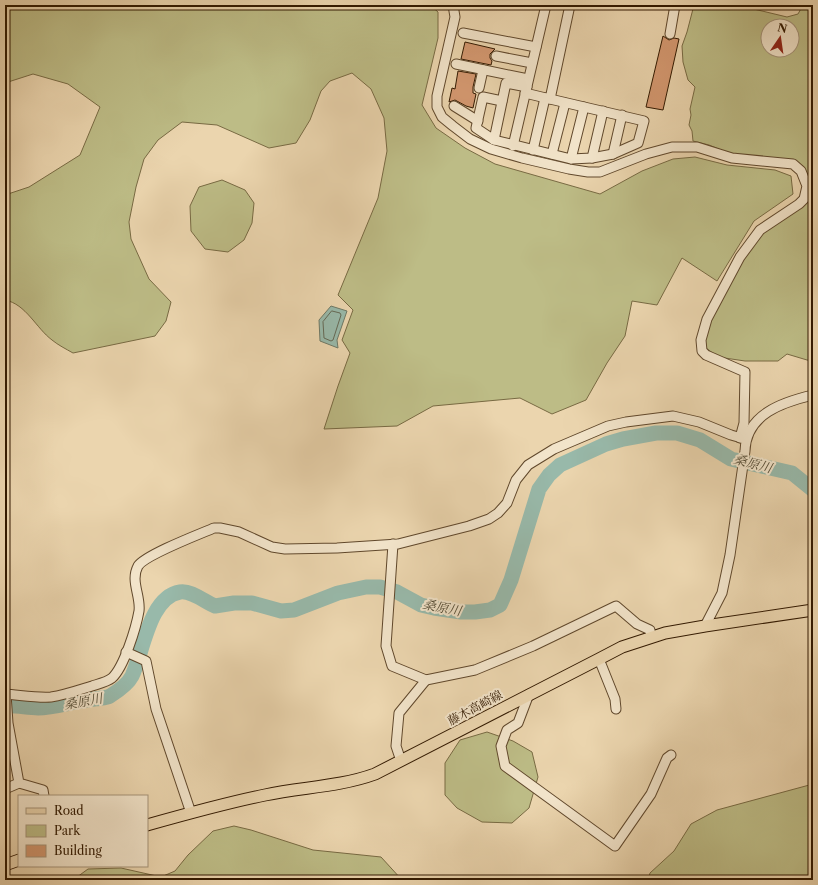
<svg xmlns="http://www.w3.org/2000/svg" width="818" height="885" viewBox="0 0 818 885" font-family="'Libre Caslon Text','Noto Serif JP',serif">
<rect width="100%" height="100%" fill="#ebd5ae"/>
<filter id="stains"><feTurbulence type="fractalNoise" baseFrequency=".005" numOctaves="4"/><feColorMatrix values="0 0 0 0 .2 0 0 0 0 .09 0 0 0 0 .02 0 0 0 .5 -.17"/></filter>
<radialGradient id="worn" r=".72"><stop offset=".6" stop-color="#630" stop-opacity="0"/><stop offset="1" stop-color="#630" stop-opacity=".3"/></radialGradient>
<g fill="#bdbc86" stroke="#786a43" fill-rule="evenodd">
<path d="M5,5H430L438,12V38L422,105L436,128L465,148L495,164L600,194L642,171L673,159L695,157L727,165L775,170L791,176L793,194L754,221L717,281L682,258L657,305L632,301L625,336L607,363L586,400L552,414L520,398L433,406L397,426L324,429L338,386L350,353L342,340L353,310L338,295L378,198L387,151L384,118L371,89L352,73L330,81L321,91L310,120L296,143L269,148L217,125L182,122L158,140L144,159L136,187L129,222L131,239L149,279L171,302L166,321L155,336L73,353C66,349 58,345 52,340C36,328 26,304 5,300V195L29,187L80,155L100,107L68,84L33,74L5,83Z"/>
<path d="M694,5H737L787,17L798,14L803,5H813V361L807,360L787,354L778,361H745L718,357L706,348L705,338L711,319L744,259L761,234L804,206L807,200L804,168L731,154L709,145L693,141L692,131L689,125L691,115L690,109L695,87L688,80L683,62L682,46L687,32ZM768,26H792V50H768Z"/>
<polygon points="222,180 245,190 254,203 252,223 244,240 228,252 205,249 191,231 190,206 199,187"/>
<polygon points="487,732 513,741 532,752 538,777 529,808 512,823 482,822 457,808 445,795 445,763 460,740"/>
<polygon points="813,784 813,880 648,880 650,873 674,851 691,824 717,810"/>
<polygon points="234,826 251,830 313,850 381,857 402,880 73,880 88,869 121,868 161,877 175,871 188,855 213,831"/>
</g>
<polygon fill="#98b9aa" stroke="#6f7966" points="331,306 347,311 337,340 338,348 320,341 319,320"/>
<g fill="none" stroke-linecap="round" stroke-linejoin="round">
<polygon stroke="#656955" stroke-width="1" points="332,311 340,313 341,315 333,340 331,341 324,338 323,322"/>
<path stroke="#98b9aa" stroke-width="15" d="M5,706C16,705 27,708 38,708C56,708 77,700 95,699C100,698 106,698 110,696C118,691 128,684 132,676C143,653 149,597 180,592C191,590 205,602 215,606L234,603H252L281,611L294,610L338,593L366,587H380L397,592L421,605L434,608L461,612H475L490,610L500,605L511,580L539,489L549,475L560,465L606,444L623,439L656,433H677L700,440L731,459L792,473L813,490"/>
</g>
<g fill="#d49870" stroke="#321900">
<polygon points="663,36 669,40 674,38 679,39 663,110 646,107"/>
<polygon points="465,42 495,49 490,54 490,58 492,61 491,65 461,59"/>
<polygon points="458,71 476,74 473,87 473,93 476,94 473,108 466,106 455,100 449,102 452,88 455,89"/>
</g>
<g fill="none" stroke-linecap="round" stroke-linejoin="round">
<g stroke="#60482c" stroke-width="11">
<g id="minor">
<polyline points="453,5 455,17 437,96 437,107 442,117 453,126 470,139 491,149 522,158 569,169 588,172 600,172 646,154 672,147 697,147 732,158 793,164 801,171 807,186 804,199 799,204 760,230 740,257 707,319 701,340 702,351 706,355 745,372 744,423 740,438"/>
<polyline points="463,33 536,47"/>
<polyline points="670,34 675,5"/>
<polyline points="496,56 532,63"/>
<polyline points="456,64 528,79"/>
<polyline points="527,87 506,83 494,140 571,159 592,158 613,154 638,143 644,121 550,99"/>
<polyline points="479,88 483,70"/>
<polyline points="525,93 550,99 570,5"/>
<polyline points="454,106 478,121"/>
<polyline points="494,140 476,128 483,97 502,101"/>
<polyline points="513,146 546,5"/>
<polyline points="533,150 545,98"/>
<polyline points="552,154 565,103"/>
<polyline points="613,154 622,115"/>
<polyline points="592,158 603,111"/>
<polyline points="571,159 584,107"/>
<polyline points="393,544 386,646 392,666 426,680 399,713 396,746 401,761"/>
<path d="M705,626L722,593L730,555L745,451C746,414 783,402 813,395"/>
<polyline points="126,652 146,661 156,709 191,813"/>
<polyline points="599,659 615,699 616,709"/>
<polyline points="426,680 475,670 533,646 616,606 637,624 650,630 651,637"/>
<path d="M5,694C20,695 36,698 51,697C65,695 79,690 92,686C98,684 107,682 112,678C124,667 136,628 139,611C141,596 130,581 138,566C145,555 200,534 214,528H220L239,532L272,547L285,549L337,548L398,544L469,526L489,519L498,513L507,503L516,480L528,465L554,449L608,426L626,422L673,416L699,422L731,435L745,439"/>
<polyline points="6,694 8,723 19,783 43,790 44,796"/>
<polyline points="529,694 518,723 507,730 501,746 505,766 615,846 651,794 667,758 671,755"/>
<polyline points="5,789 19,783"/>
</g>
</g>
<g stroke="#321900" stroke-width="13">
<g id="major">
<path d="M147,825C186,814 225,803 265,795C302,787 339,787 375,774L599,659L622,647L665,633L705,626L813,610"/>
<polyline points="5,865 19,860"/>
</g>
</g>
<use href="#minor" stroke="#f2e4ca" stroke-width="9"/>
<use href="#major" stroke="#ebd5ae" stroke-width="11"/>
</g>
<g text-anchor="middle" stroke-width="4" stroke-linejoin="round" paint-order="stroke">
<g font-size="12" fill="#321900" stroke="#f2e4ca">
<text transform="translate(475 708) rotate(-28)" y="4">藤木高崎線</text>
</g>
<g font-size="13" font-style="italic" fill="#514933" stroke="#f2e4ca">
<text transform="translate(753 463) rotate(15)" y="5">桑原川</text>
<text transform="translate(442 607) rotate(11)" y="5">桑原川</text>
<text transform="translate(83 701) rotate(-10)" y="5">桑原川</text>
</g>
</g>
<rect width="818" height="885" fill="none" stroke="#ebd5ae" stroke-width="20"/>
<rect x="6" y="6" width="806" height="873" fill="none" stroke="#321900" stroke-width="2"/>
<rect x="10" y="10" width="798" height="865" fill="none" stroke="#321900"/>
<rect x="18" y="795" width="130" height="72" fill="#f2e4ca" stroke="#a59379"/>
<rect x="26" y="808" width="20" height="6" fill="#ebd5ae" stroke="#a59379"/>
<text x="54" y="815" font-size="12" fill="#321900">Road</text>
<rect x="26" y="825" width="20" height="12" fill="#bdbc86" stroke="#a59379"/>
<text x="54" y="835" font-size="12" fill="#321900">Park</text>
<rect x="26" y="845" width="20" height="12" fill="#d49870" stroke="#a59379"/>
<text x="54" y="855" font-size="12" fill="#321900">Building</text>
<g transform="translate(780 38) rotate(13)"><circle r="19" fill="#f2e4ca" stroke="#a59379"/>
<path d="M0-3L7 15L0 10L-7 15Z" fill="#8f2418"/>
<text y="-6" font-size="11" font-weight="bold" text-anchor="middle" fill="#321900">N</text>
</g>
<rect width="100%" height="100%" filter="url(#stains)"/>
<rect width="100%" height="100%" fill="url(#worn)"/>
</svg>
